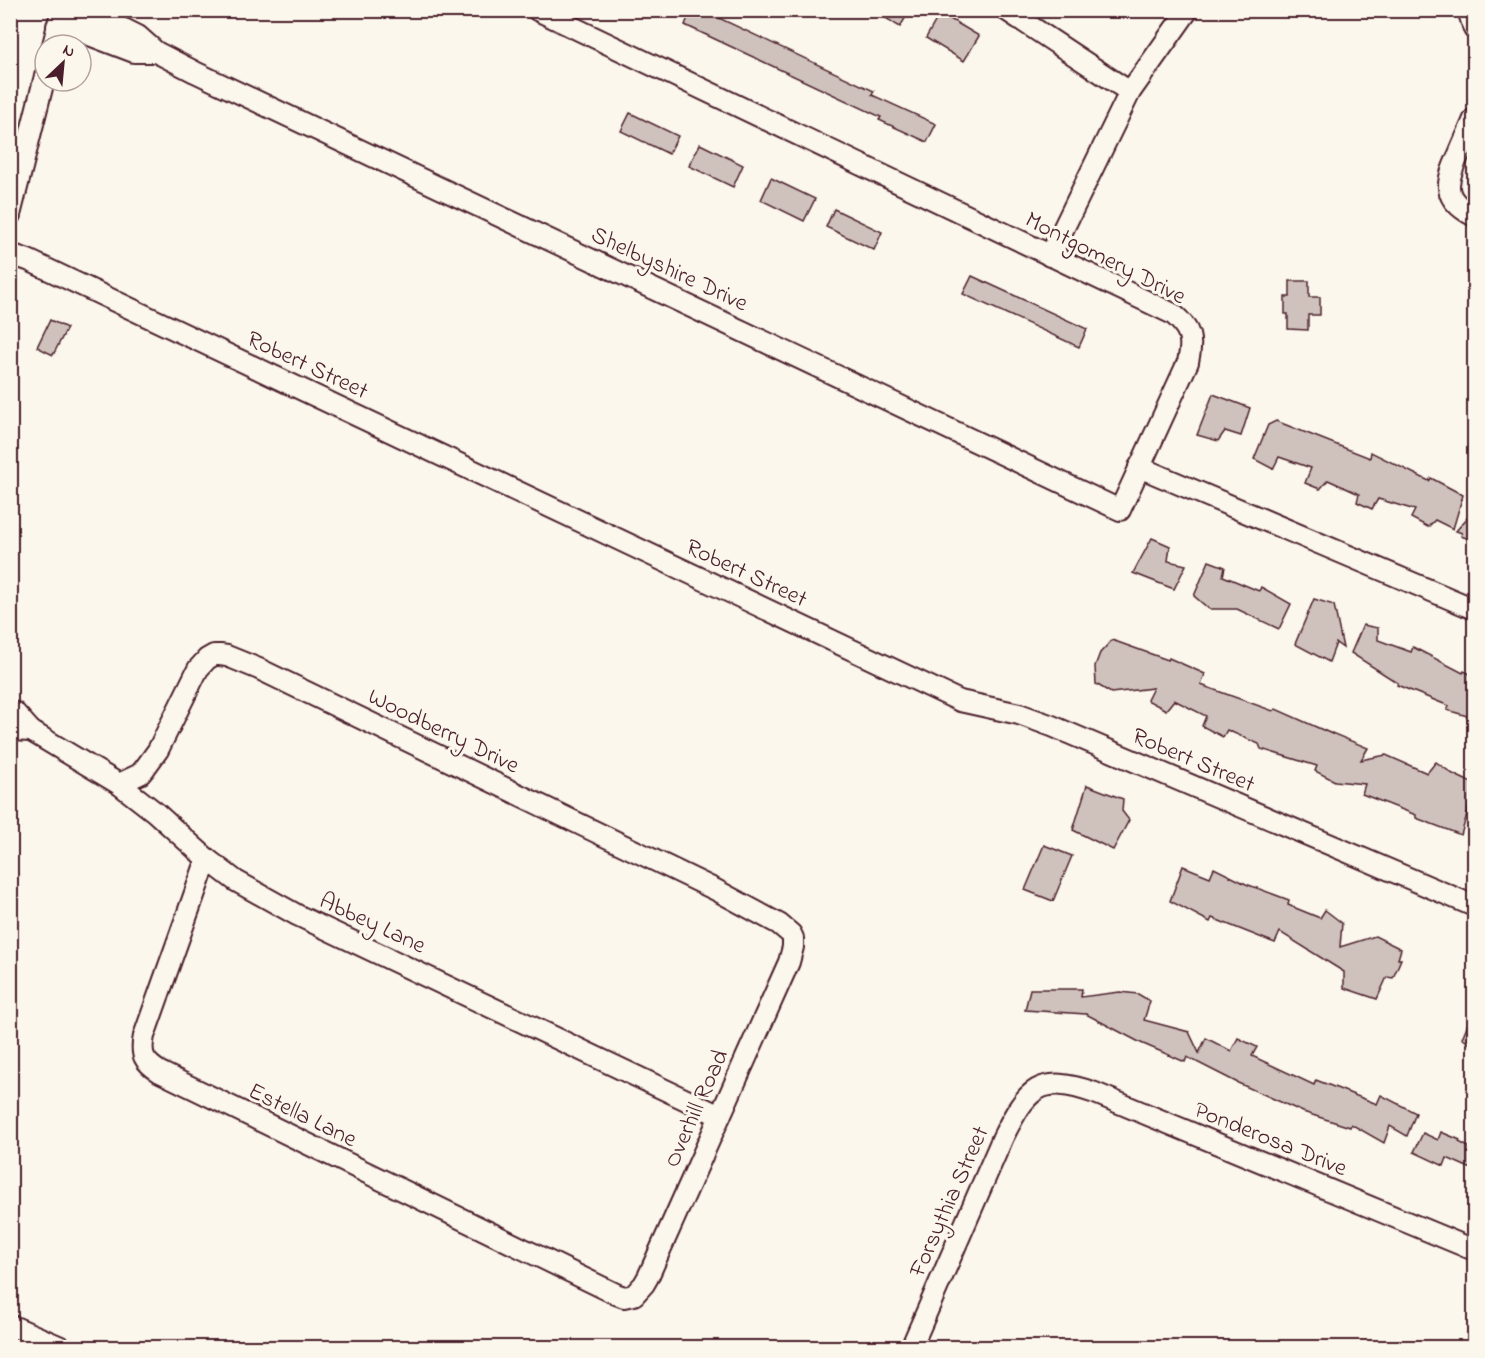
<svg xmlns="http://www.w3.org/2000/svg" width="1485" height="1358" viewBox="0 0 1485 1358" font-family="'Indie Flower',sans-serif">
<rect width="100%" height="100%" fill="#fbf7ec"/>
<filter id="ink" filterUnits="userSpaceOnUse"><feTurbulence type="fractalNoise" baseFrequency=".0167" numOctaves="2"/><feDisplacementMap in="SourceGraphic" scale="12" xChannelSelector="R" yChannelSelector="G"/><feConvolveMatrix kernelMatrix="1 2 1 2 8 2 1 2 1" color-interpolation-filters="sRGB"/></filter>
<g filter="url(#ink)">
<g fill="#cfc2bc" stroke="#4a1f2b" stroke-width="1.5">
<polygon points="691,10 702,10 874,91 872,95 936,124 927,142 879,120 881,117 685,25"/>
<polygon points="873,10 910,10 900,27"/>
<polygon points="940,13 979,36 964,61 926,38"/>
<polygon points="630,113 678,136 669,154 621,131"/>
<polygon points="700,144 743,165 733,187 689,166"/>
<polygon points="771,178 815,199 804,221 761,200"/>
<polygon points="834,209 882,232 874,250 826,227"/>
<polygon points="972,276 1087,329 1079,347 963,294"/>
<polygon points="1290,281 1309,281 1309,297 1320,297 1320,315 1308,315 1308,330 1288,329 1288,314 1285,314 1285,297 1290,297"/>
<polygon points="50,320 67,328 53,355 37,347"/>
<polygon points="1213,394 1250,408 1241,436 1225,431 1218,441 1197,435"/>
<polygon points="1276,421 1370,458 1371,452 1429,481 1431,478 1463,495 1453,529 1435,520 1428,527 1411,518 1415,510 1378,499 1372,509 1357,502 1359,494 1328,480 1320,489 1305,483 1311,468 1279,457 1273,469 1254,459 1268,425"/>
<polygon points="1474,510 1474,541 1461,536 1462,533 1456,531"/>
<polygon points="1152,538 1170,546 1168,561 1186,565 1174,589 1133,573"/>
<polygon points="1209,561 1225,567 1223,576 1259,591 1261,587 1291,604 1279,629 1237,609 1209,609 1194,596"/>
<polygon points="1314,599 1334,605 1343,648 1336,643 1329,662 1295,644"/>
<polygon points="1363,625 1378,628 1378,640 1411,652 1413,647 1463,673 1464,671 1474,676 1474,718 1447,710 1449,706 1397,685 1398,683 1351,653"/>
<polygon points="1112,640 1168,660 1169,658 1205,674 1201,685 1273,711 1276,709 1332,734 1332,733 1368,748 1361,760 1386,755 1427,773 1436,762 1453,774 1474,784 1474,790 1461,835 1416,818 1416,815 1362,794 1365,784 1335,781 1315,771 1317,766 1261,749 1259,744 1227,730 1223,737 1202,726 1206,716 1174,700 1166,710 1147,700 1153,688 1111,693 1096,684 1095,666 1100,653"/>
<polygon points="1087,785 1123,799 1122,811 1129,820 1113,850 1073,830"/>
<polygon points="1044,845 1072,856 1053,901 1025,890"/>
<polygon points="1183,866 1210,877 1214,868 1246,884 1289,900 1288,905 1320,918 1325,910 1342,923 1340,947 1375,936 1401,949 1398,959 1401,959 1393,978 1387,977 1377,999 1344,988 1344,972 1280,932 1275,943 1212,918 1210,922 1170,901"/>
<polygon points="1030,989 1082,989 1081,997 1120,992 1138,994 1150,1001 1144,1020 1189,1032 1199,1053 1206,1038 1231,1051 1238,1038 1257,1047 1252,1056 1314,1085 1316,1080 1377,1104 1381,1095 1416,1113 1407,1136 1390,1126 1384,1143 1351,1124 1350,1127 1303,1112 1238,1083 1187,1057 1185,1062 1141,1043 1086,1014 1025,1010"/>
<polygon points="1474,1009 1474,1047 1462,1038"/>
<polygon points="1441,1132 1460,1140 1459,1142 1474,1150 1474,1170 1447,1158 1444,1166 1414,1152 1423,1133 1438,1140"/>
</g>
<g fill="none" stroke-linecap="round" stroke-linejoin="round">
<g stroke="#4a1f2b" stroke-width="24">
<g id="minor">
<path d="M73,10L88,15L124,29L138,36L156,52L195,72L1120,510L1188,362C1193,340 1191,329 1173,314L537,10"/>
<polyline points="1006,10 1130,92"/>
<polyline points="1468,10 1474,29"/>
<polyline points="57,26 84,33 134,52 156,52"/>
<polyline points="53,45 61,13"/>
<path d="M1474,119C1469,131 1464,142 1459,154C1445,184 1442,199 1474,216"/>
<polyline points="10,215 45,76"/>
<polyline points="10,254 28,260 960,701 1019,714 1052,726 1474,906"/>
<polyline points="1050,256 1130,92 1188,10"/>
<polyline points="1139,467 1474,609"/>
<polyline points="10,711 15,713 31,731 10,730"/>
<polyline points="31,731 119,784 155,812 207,859 236,881 297,915 720,1116"/>
<path d="M119,784L140,774L145,768L158,750L198,669L207,659L214,655H220L227,656L259,669L716,890L779,924L791,934L793,938V947L789,962L648,1277L644,1284L634,1295L624,1297L616,1294L160,1072C144,1062 140,1055 144,1036L207,859"/>
<polyline points="10,1325 63,1348"/>
<path d="M911,1348L1003,1137C1027,1089 1039,1073 1095,1093L1474,1250"/>
</g>
</g>
<use href="#minor" stroke="#fbf7ec" stroke-width="20"/>
</g>
</g>
<g text-anchor="middle" stroke-width="6" stroke-linejoin="round" paint-order="stroke">
<g font-size="24" fill="#4a1f2b" stroke="#fbf7ec">
<text transform="translate(1106 257) rotate(27)" y="8">Montgomery Drive</text>
<text transform="translate(670 268) rotate(25)" y="8">Shelbyshire Drive</text>
<text transform="translate(308 364) rotate(25)" y="8">Robert Street</text>
<text transform="translate(747 572) rotate(25)" y="8">Robert Street</text>
<text transform="translate(444 730) rotate(26)" y="8">Woodberry Drive</text>
<text transform="translate(1194 759) rotate(23)" y="8">Robert Street</text>
<text transform="translate(373 922) rotate(25)" y="8">Abbey Lane</text>
<text transform="translate(695 1108) rotate(-66)" y="8">Overhill Road</text>
<text transform="translate(303 1114) rotate(26)" y="8">Estella Lane</text>
<text transform="translate(1271 1138) rotate(22)" y="8">Ponderosa Drive</text>
<text transform="translate(948 1201) rotate(-66)" y="8">Forsythia Street</text>
</g>
</g>
<rect width="1485" height="1358" fill="none" stroke="#fbf7ec" stroke-width="36"/>
<rect x="18" y="18" width="1449" height="1322" fill="none" stroke="#4a1f2b" stroke-width="2" filter="url(#ink)"/>
<g transform="translate(63 63) rotate(26)"><circle r="28" fill="#fbf7ec" stroke="#b4a19f" stroke-width="1.5"/>
<path d="M0-4.5L10 22L0 15L-10 22Z" fill="#4a1f2b"/>
<text y="-9" font-size="16" font-weight="bold" text-anchor="middle" fill="#4a1f2b">N</text>
</g>
</svg>
